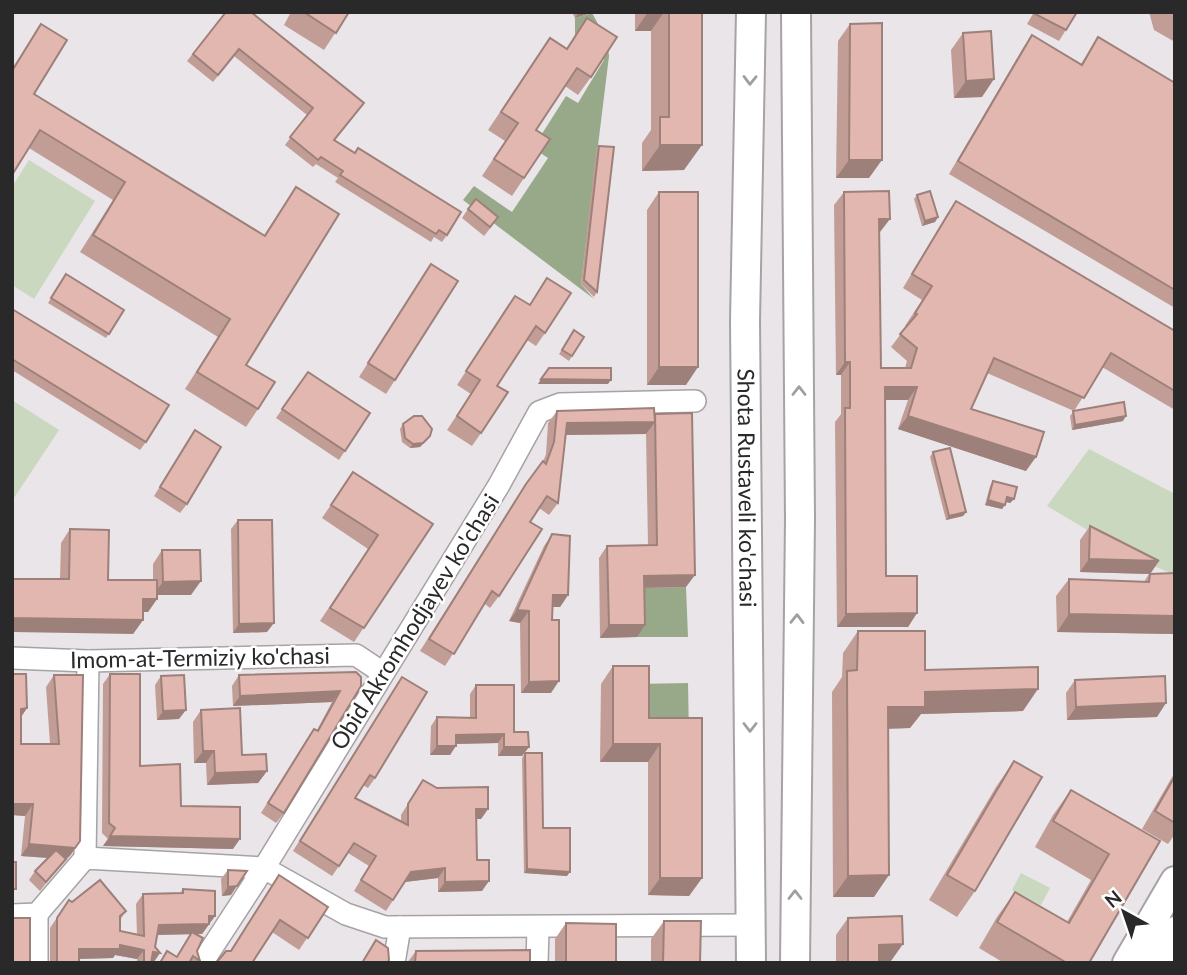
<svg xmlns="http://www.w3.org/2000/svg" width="1187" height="975" viewBox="0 0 1187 975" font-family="Lato,sans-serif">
<rect width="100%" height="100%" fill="#e9e5e9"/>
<g fill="#cad8c0">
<polygon points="29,160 95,201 34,299 12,285 12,187"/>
<polygon points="12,400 59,430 12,501"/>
<polygon points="1089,449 1175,494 1175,575 1133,557 1047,506"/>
<polygon points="1021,873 1050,888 1041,905 1012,890"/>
</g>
<g fill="#97a989">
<polygon points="592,13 607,40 609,56 581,284 594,299 463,200 474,186 512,212 548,158 533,148 566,96 578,103 604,60 603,53 575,36 575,18"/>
<polygon points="686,587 688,637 637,637 636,588"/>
<polygon points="688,683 689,736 636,736 636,684"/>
</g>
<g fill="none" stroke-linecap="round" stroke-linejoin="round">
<g stroke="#a6a2a5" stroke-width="24">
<g id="minor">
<polyline points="12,658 88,661 356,655 383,673"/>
<polyline points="85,858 88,661"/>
<polyline points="37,914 37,963"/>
<polyline points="12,915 37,914 85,858 264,868 346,914 385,927 751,925"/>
<polyline points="202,963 264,868 499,485 539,412 560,404 695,401"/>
<polyline points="394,963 400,927"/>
<polyline points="537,963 538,928"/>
</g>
</g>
<g stroke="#a6a2a5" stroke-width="32">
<g id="major">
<path id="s1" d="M751,12L745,321L751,963"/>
<polyline points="795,963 800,519 796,12"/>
<polyline points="1127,963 1175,881"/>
<polyline points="1156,963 1175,931"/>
</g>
</g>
<use href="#minor" stroke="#fff" stroke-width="21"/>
<use href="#major" stroke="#fff" stroke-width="28"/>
</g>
<g fill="#c29d96">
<polygon points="226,12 364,103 335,140 447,235 442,242 434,237 431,242 335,182 338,178 316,164 313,167 285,145 307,115 234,56 213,82 187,61"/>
<polygon points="291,12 349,12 324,50 284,25"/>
<polygon points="572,12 594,12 575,18"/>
<polygon points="635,12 702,12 684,170 642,171 642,143 651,130 651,31 635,31"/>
<polygon points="1034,12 1077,12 1059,41 1027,24"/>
<polygon points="1149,12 1175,12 1175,42 1154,30"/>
<polygon points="587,18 591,77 578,95 565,86 536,130 524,178 512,196 482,176 505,141 488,130 550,38 567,48"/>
<polygon points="41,24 34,94 264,235 296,187 246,365 258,409 246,427 185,389 218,337 80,252 113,200 29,148 12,175 12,69"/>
<polygon points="850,24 869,178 836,178 838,41"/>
<polygon points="963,33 982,97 954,98 951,50"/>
<polygon points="1032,35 1081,64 1098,37 1175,83 1175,308 949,174 1023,48"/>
<polygon points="599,146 597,292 594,297 581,284 596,150"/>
<polygon points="659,192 686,385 647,385 647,210"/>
<polygon points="844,192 890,219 879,232 881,368 905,368 907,361 891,347 906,327 905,326 922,300 903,288 947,214 956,201 1175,331 1175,410 1102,367 1074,411 1123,421 1072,430 1070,416 1074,411 987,373 971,409 1026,471 898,429 908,400 885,400 886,576 917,613 908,627 837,627 835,422 841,414 841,375 836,375 834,205"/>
<polygon points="917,195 938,217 935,222 922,226 914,199"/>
<polygon points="468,209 492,226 484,236 462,218"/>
<polygon points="431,264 395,380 386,394 359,377"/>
<polygon points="66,274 124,310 106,338 48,303"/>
<polygon points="515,296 545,333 536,346 527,340 497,386 481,433 472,446 447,430 471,394 457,385"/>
<polygon points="12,309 146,442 140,450 12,370"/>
<polygon points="574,330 584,337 569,361 559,354"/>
<polygon points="308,372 370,413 339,460 276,418"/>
<polygon points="557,411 654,415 686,587 644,588 637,637 600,638 599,558 607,546 648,545 646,434 566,435 558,503 549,515 539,508 532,519 499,596 490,608 485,604 445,666 420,651 518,496 543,462 546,454 548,423"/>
<polygon points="403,424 430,436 420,447 410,448 402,442 400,429"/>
<polygon points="195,430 187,504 180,513 154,496"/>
<polygon points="933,452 966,512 963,516 946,520 930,457"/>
<polygon points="353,472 433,524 354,642 320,621 368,549 322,518"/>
<polygon points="993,481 1014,499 1010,503 1006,502 1002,509 985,505 990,486"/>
<polygon points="238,520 267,632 233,633 231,529"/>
<polygon points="1090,526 1159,561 1150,574 1175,573 1175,634 1057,632 1056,596 1069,579 1144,582 1149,574 1080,572 1080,540"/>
<polygon points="70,529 108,580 153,580 153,564 162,550 191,595 157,595 157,599 148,612 143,612 143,620 133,634 60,579 61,543"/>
<polygon points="552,534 568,595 560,607 553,607 551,693 521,693 520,623 509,621 544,546"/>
<polygon points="858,631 925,670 1023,711 921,714 910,728 888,729 874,897 833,897 832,692 842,677 843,653"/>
<polygon points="613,666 649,718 702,718 702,878 689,896 648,895 648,762 600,762 601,684"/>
<polygon points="356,672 284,813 276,823 261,813 307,739 314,729 317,730 332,702 233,706 232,686 239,675"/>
<polygon points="12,674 27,708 21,717 21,744 50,744 46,687 54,675 72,853 66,860 65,859 40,891 29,880 35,871 48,858 21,856 25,816 12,815"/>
<polygon points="110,674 140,766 181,806 233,849 103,846 108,839 102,833 103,684"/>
<polygon points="161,676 179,719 157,720 155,685"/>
<polygon points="402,677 375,778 368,788 363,785 355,798 401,821 401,815 423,780 437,788 488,809 481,819 476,819 477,860 482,891 438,892 438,878 405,882 386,911 354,891 369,866 348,853 332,876 293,851"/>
<polygon points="1075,680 1157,717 1067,720 1066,693"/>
<polygon points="476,685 514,732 529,747 522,756 498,756 498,743 456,744 450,755 430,755 431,726 437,717 470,718 470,694"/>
<polygon points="201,710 242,755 267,771 258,783 207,785 206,763 194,763 193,722"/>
<polygon points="525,753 543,828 567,876 524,873 522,758"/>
<polygon points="1014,761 975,891 957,917 929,900 996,787"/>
<polygon points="1175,772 1175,834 1168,844 1142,829"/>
<polygon points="1071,790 1160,841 1089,963 1004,963 979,948 997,917 1015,892 1067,922 1091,880 1035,847 1053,815"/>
<polygon points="228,870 231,895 222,896 221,879"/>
<polygon points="279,875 328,907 299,950 272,932 230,951"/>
<polygon points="183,889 215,916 202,934 196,934 197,951 200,961 199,963 159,963 167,951 176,957 190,934 157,935 155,947 160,953 153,963 137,963 137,959 115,955 113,958 79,959 79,963 50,963 50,928 69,900 72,902 126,911 120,920 120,931 137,935 136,904 143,894 180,893"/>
<polygon points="848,918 891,961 879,961 879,963 836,963 836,935"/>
<polygon points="664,921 700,963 651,963 651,939"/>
<polygon points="566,923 616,963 555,963 555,939"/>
<polygon points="416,951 530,963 407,963"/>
</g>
<g fill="#9e807a">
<polygon points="582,12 594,12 575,18 578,13"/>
<polygon points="648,12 664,12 651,31 635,31"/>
<polygon points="994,79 982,97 954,98 966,81"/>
<polygon points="660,145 702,145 684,170 642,171"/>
<polygon points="849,160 882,160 869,178 836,178"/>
<polygon points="938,217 935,222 922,226 925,221"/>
<polygon points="879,219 890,219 880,232 870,232"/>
<polygon points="845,362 850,362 841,375 836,375"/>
<polygon points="659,367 698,367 686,385 647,385"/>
<polygon points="541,379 611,380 608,384 538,384"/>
<polygon points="885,387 917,387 908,400 875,400"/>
<polygon points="908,416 1036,457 1026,471 898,429"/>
<polygon points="1126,416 1123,421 1072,430 1075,425"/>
<polygon points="655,422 646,434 559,435 567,423"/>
<polygon points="430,436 420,447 410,448 413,444"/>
<polygon points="1007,497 1014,499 1010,503 1004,501"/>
<polygon points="988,500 1005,505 1002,509 985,505"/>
<polygon points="966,512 963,516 946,520 949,516"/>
<polygon points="1089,559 1159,561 1150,574 1080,572"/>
<polygon points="695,575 686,587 636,588 644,576"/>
<polygon points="201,581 191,595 153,595 163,582"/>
<polygon points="553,595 568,595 560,607 545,607"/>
<polygon points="143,599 157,599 148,612 134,612"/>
<polygon points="517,610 529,611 520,623 509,621"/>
<polygon points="917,613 908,627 837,627 846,614"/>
<polygon points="1069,614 1175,616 1175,634 1057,632"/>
<polygon points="12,618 143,620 133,634 12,632"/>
<polygon points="274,623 267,632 233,633 239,624"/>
<polygon points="609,625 645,625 637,637 600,638"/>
<polygon points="559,681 551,693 521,693 529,682"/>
<polygon points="1038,689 1023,711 921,714 910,728 873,729 888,707 925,692"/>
<polygon points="340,691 332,702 233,706 240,696"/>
<polygon points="1166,703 1157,717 1067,720 1076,707"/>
<polygon points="27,708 19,720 21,709"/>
<polygon points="186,710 179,719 157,720 163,711"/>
<polygon points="504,734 498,743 450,744 456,735"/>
<polygon points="613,744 660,744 648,762 600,762"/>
<polygon points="437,746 456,746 450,755 430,755"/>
<polygon points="504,747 529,747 522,756 498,756"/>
<polygon points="203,751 214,751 206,763 194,763"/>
<polygon points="267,771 258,783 207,785 215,773"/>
<polygon points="12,804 33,804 25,816 12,815"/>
<polygon points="476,809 488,809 481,819 469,819"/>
<polygon points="110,836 240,839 233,849 103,846"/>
<polygon points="80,841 72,853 66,860 65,859 40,891 65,859 21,856 29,844"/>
<polygon points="445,868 438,878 404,882 411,872"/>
<polygon points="527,869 570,872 567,876 524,873"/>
<polygon points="889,875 874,897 833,897 848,876"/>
<polygon points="660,878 702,878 689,896 648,895"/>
<polygon points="489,881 482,891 438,892 445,882"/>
<polygon points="237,886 231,895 222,896 228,887"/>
<polygon points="209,916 215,916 202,934 153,935 159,925"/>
<polygon points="903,944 891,961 867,961 879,945"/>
<polygon points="120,945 144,950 137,959 115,955 113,958 72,959 79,949"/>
<polygon points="153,952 160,953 153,963 147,961"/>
</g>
<g fill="#e1b7af" stroke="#9e807a" stroke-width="2">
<polygon points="226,12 251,12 364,103 334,140 355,153 358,148 461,212 447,235 439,230 436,234 340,175 343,171 321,157 318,160 290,137 313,108 239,49 218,75 193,54"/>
<polygon points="304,12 349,12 336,33"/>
<polygon points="669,12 702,12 702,145 660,145 660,117 669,117"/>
<polygon points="1035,12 1077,12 1066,30 1035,14"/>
<polygon points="587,18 617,37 591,77 577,68 536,130 550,139 524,178 494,159 518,123 501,112 550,38 567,49"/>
<polygon points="882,23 882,160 849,160 850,24"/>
<polygon points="41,24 67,40 34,94 265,236 296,187 339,214 246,365 275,382 258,409 197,372 230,319 93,235 125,182 40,130 12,175 12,71"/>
<polygon points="991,31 994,79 966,81 963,33"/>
<polygon points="1032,35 1082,65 1098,37 1175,83 1175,290 958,161"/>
<polygon points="599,146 614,147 597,292 584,280"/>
<polygon points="889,191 890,219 879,219 881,368 911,368 917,348 900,334 917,314 915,313 932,286 912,274 956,201 1175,331 1175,391 1111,353 1084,398 994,358 971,409 1044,432 1036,457 908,416 917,387 885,387 886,576 917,576 917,613 846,614 845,408 850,408 850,362 845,362 844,192"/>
<polygon points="930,191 938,217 925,221 917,195"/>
<rect x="659" y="192" width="39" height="175"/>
<polygon points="476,199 498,217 490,227 468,209"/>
<polygon points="431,264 458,281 395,380 368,363"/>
<polygon points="66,274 124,310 109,334 51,298"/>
<polygon points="547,278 571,293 545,333 536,326 497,386 508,392 481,433 457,416 480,380 466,371 515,296 530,305"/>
<polygon points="12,309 169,405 146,442 12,359"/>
<polygon points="574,330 584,337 572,356 562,350"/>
<polygon points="549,368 611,368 611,380 541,379"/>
<polygon points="308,372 370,413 345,451 282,409"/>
<polygon points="1124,402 1126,416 1075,425 1073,411"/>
<polygon points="654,408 655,422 567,423 558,503 547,496 530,522 542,529 499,596 492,591 454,654 429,639 526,484 543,461 546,464 554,442 557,411"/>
<polygon points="692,413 695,575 644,576 645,625 609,625 607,546 657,545 655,414"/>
<polygon points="414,416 422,416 432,429 430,436 423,443 413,444 405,438 403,424"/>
<polygon points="195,430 221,447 187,504 160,487"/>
<polygon points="950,448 966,512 949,516 933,452"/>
<polygon points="353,472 433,524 364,628 330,608 378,535 331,505"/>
<polygon points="993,481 1017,487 1014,499 1007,497 1005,505 988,500"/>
<polygon points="238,520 272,520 274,623 239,624"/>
<polygon points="1090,526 1159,561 1089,559"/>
<polygon points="70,529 109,530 108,580 157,580 157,599 143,599 143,620 12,618 12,579 69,579"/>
<polygon points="552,534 570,536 568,595 553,595 552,620 559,620 559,681 529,682 529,611 517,610"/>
<polygon points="162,550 200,550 201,581 163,582"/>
<polygon points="1175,573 1175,616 1069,614 1069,579 1149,582 1150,574"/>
<polygon points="858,631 925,631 925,670 1038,667 1038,689 925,692 925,707 888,707 889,875 848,876 847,671 857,670"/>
<polygon points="613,666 649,666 649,718 702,718 702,878 660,878 660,744 613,744"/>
<polygon points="356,672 361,677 361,686 284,813 268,803 314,729 318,731 340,691 240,696 239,675"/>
<polygon points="12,674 26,674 27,708 21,709 21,744 59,744 54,675 83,675 80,841 75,848 29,844 33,804 12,804"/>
<polygon points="110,674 140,674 140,766 180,764 181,806 240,807 240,839 110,836 115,828 109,823"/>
<polygon points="184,675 186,710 163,711 161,676"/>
<polygon points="1165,676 1166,703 1076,707 1075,680"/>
<polygon points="402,677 427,692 375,778 370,775 355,798 408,825 408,804 423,780 437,788 488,787 488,809 476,809 477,860 489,860 489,881 445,882 445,868 411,872 393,900 361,880 376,856 354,843 339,866 300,841"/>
<polygon points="476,685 514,685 514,732 528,732 529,747 504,747 504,734 456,735 456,746 437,746 437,717 476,718"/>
<polygon points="240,708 242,755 266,754 267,771 215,773 214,751 203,751 201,710"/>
<polygon points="525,753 542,753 543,828 570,828 570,872 527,869"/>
<polygon points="1014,761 1042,777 975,891 947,875"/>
<polygon points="1175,776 1175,823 1155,811"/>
<polygon points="1071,790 1160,841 1089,963 1067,963 997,922 1015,892 1069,923 1109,854 1053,821"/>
<polygon points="56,850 66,859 46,882 35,871"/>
<rect x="12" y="862" width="4" height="27"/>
<polygon points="228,870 247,871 237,886 228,887"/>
<polygon points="279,875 328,907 308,938 280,920 252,963 216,963 226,951 231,951"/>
<polygon points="100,880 126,911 120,916 120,931 144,936 143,894 183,893 183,889 215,891 215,916 209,916 209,924 159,925 155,947 160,953 153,952 151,963 144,963 144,950 120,945 120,949 79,949 79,963 57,963 57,918 69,900 72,902"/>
<polygon points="902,916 903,944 879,945 879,963 848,963 848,918"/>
<rect x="12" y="918" width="18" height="45"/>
<polygon points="664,921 701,921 700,963 663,963"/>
<polygon points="566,923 616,924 616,963 566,963"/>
<polygon points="192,932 203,938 197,951 200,961 193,956 189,963 160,963 167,951 177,957"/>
<polygon points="376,940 388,948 389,960 387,963 362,963"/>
<polygon points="530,950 530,963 415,963 416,951"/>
</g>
<defs><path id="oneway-chevron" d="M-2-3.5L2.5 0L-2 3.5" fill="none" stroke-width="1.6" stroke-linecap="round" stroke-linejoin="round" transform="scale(1.75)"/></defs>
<g stroke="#9f9f9f">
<use href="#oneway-chevron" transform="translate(750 80) rotate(91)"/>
<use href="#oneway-chevron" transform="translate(799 391) rotate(-90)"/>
<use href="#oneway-chevron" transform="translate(797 619) rotate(-89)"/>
<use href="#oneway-chevron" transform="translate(750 727) rotate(90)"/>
<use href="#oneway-chevron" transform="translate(795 895) rotate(-90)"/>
</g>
<g text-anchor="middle" stroke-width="5" stroke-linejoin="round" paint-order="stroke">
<g font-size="23" fill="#2a292a" stroke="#fff">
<text dy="8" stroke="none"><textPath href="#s1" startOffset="476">Shota Rustaveli ko'chasi</textPath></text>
<text transform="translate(415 622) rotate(-58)" y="8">Obid Akromhodjayev ko'chasi</text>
<text transform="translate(200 658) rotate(-1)" y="8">Imom-at-Termiziy ko'chasi</text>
</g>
</g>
<rect width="1187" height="975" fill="none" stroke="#2a292a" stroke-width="28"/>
<g transform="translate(1124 912) rotate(320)" stroke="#ffffff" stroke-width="5" paint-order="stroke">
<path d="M0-5L12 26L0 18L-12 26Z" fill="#2a292a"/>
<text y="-10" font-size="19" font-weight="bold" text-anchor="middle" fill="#2a292a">N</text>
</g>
</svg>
